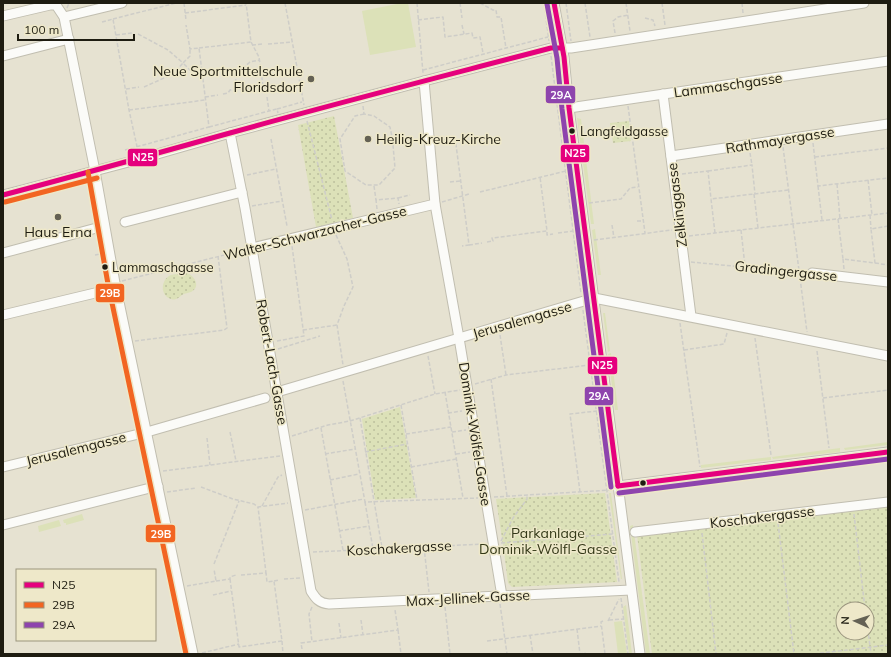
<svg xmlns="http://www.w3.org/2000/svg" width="891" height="657" viewBox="0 0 891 657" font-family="Mulish,sans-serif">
<defs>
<pattern id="park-dots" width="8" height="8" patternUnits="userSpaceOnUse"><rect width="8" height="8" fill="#dce1b8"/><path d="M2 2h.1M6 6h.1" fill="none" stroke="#bcc09d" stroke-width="1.8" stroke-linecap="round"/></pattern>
</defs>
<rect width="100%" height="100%" fill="#e6e2d1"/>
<g fill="#dce1b8">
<polygon points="402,3 408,3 416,47 370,55 362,11"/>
<polygon points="554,61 556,61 561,105 559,105 554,67"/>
<polygon points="577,118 581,119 594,224 591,224"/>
<polygon points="568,158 584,283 585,285 582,286 566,159"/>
<polygon points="595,229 601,275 598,275 592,230"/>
<polygon points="603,313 605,313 610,351 608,352"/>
<polygon points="611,353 618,410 615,410 608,354"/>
<polygon points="601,412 611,489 608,488 598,413"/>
<polygon points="888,442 888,445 845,450 844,448"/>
<polygon points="840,448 840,452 773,459 772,457"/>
<polygon points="771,457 771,460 701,468 701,465"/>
<polygon points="854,464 855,466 787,475 787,471"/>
<polygon points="783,473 783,475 730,482 730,479"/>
<polygon points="726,479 726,482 634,493 631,491"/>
<polygon points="609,493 611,493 622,579 621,579"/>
<polygon points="82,514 84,520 66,525 66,523 64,523 63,520"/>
<polygon points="59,520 61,526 39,532 38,526"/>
<polygon points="633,525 650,654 646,654 630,526"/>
<polygon points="626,605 632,654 629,654 623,607"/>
<polygon points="622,621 627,654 618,654 614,622"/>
</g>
<g fill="url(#park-dots)" fill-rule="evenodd">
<polygon points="334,116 353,218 316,227 298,125"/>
<polygon points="629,121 631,141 613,143 610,123"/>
<path d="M187,273C195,276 201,287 191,292C189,293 185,293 182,295C179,297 176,301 171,299C161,296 160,282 169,276C173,273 181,275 187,273Z"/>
<polygon points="400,407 416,498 375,500 362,419"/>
<polygon points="605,493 617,582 512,587 508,583 504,552 496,499"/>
<path d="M888,506V654H652L637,535ZM843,609H867V633H843Z"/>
</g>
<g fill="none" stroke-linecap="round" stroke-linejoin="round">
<g stroke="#c1beb0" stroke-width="11">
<g id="minor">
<polyline points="554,3 564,57 569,108 640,654"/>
<polyline points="3,16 50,5 56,5 64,17 95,171 115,283 193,654"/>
<polyline points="64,17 122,3"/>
<polyline points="3,56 69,39"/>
<polyline points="424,81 435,204 459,338 502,596"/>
<polyline points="663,94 691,316"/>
<polyline points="569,108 888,61"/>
<path d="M230,133L245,208L311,591C316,599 319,603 329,604L631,590"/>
<polyline points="671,156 888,124"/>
<polyline points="3,195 140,159 230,133 424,81 551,48 571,48 864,3"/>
<polyline points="125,222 242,192"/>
<polyline points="252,248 435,204"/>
<polyline points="3,253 104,226"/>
<polyline points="812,273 888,282"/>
<polyline points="3,315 116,288"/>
<polyline points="277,392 594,298 888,356"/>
<polyline points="3,467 147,432 265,398"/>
<polyline points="618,486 888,452"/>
<polyline points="3,525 158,486"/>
<polyline points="635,532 888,502"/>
</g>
</g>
<g stroke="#cecdc8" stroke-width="1.5" stroke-dasharray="4 2" stroke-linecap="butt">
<polyline points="184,3 186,20"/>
<polyline points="285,3 304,105"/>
<polyline points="417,3 423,73"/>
<polyline points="460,3 462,18"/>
<polyline points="480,3 493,10 496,10 497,17 501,17 506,48"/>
<polyline points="544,3 549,41"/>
<polyline points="566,3 571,41"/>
<polyline points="585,3 590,37"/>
<polyline points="626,3 630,31"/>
<polyline points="662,3 665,25"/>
<polyline points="742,3 743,13"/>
<polyline points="67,8 69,3"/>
<polyline points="185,13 246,5"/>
<polyline points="645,18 653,20 655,26"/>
<polyline points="113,19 176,3"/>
<polyline points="418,20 443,17 445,37 472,33 473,38 480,37 483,53"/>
<polyline points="102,22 113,19 129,110 138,151"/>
<polyline points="462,25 464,34"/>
<polyline points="615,33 613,21 618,17 628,15"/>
<polyline points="138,34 168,50 183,63 190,56 190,49"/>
<polyline points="116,35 132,33"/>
<polyline points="268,44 292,42"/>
<polyline points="252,45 263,44"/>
<polyline points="199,48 251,42"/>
<polyline points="551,56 581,293"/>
<polyline points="423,70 548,37"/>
<polyline points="263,86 265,87 266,92"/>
<polyline points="144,87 173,74 183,63 192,72 202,71"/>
<polyline points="126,89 139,87"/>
<polyline points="237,89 235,75 250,62 260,60"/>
<polyline points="223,94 228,93 230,90 263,86 259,57 251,42 246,3"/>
<polyline points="205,97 218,95"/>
<polyline points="267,97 269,111 277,109 278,113"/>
<polyline points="363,106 364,114 374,116 390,127 392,137"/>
<polyline points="628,106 645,233"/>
<polyline points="277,109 302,102"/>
<polyline points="129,110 205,100"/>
<polyline points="364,114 355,116 340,139 345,171 366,185 379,185 395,168 393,145"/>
<polyline points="307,121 332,220"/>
<polyline points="209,127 269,111"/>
<polyline points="271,139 287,226"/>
<polyline points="438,141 455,137 469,245 462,246"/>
<polyline points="813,143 818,186 888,178"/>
<polyline points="783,147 807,332"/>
<polyline points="125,150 209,127 199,48 190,49 186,25"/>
<polyline points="750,153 752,165"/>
<polyline points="815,157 888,148"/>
<polyline points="708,171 752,165 755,194"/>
<polyline points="682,174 708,171 711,199"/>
<polyline points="247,175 276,169"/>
<polyline points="868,180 872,215"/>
<polyline points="450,182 460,181"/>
<polyline points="837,184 840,219"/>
<polyline points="374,186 376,200"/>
<polyline points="818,186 822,220"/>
<polyline points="480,192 566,171"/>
<polyline points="754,194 758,228"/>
<polyline points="398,198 410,195"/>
<polyline points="442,202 469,194"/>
<polyline points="589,203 621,199 630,188 638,187"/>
<polyline points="252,206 282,201"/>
<polyline points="377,209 376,200 398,198 399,204"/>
<polyline points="870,215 871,229"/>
<polyline points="838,219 843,259"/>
<polyline points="637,221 643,221"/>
<polyline points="612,225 614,238"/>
<polyline points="741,230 745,266"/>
<polyline points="547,232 547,235 553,234"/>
<polyline points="558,233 573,231"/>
<polyline points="715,233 711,199 788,190"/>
<polyline points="336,235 347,259 353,287 344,306 337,325 343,365"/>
<polyline points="689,236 888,213"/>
<polyline points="594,240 672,230"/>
<polyline points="487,242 493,241 492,238 547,231 540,177"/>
<polyline points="469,245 482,243"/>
<polyline points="95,255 101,254"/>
<polyline points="691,262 805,273"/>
<polyline points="875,263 888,265"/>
<polyline points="844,269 843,259 875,263 871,229 888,226"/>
<polyline points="122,281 244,250"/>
<polyline points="583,310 619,582"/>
<polyline points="680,323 700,467"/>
<polyline points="303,330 337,325"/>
<polyline points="500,335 506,375"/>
<polyline points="755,338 771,455"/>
<polyline points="135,341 224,330 227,328 218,256"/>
<polyline points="277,341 304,336 292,246"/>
<polyline points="278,349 320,336"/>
<polyline points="684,350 724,344 727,333"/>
<polyline points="817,351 829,448"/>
<polyline points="428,356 435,394"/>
<polyline points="491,379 507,496"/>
<polyline points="343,381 365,502 478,498"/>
<polyline points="475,384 506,375 590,365"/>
<polyline points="445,392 463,498"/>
<polyline points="823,398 888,390"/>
<polyline points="401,405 417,500"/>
<polyline points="448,413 462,411"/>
<polyline points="360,418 382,548"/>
<polyline points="321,428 343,550"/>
<polyline points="230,432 236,461"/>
<polyline points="452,432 466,430"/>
<polyline points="406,434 451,427"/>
<polyline points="292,436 328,425 350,421 435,394 460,390"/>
<polyline points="207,438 210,465"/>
<polyline points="365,452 407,444"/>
<polyline points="325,454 355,449"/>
<polyline points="456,454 470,452"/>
<polyline points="411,467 456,459"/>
<polyline points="163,471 280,456"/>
<polyline points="330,480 359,474"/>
<polyline points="201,487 233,499 254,504 258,507 288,503"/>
<polyline points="167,492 196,488"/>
<polyline points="580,492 570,414 597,411"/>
<polyline points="494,497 611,490"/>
<polyline points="365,502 373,549"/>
<polyline points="262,506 278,477 282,475"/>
<polyline points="305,510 364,499"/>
<polyline points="854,514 865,609"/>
<polyline points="778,523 794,654"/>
<polyline points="339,531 369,526"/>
<polyline points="702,533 716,654"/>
<polyline points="501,541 513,518 527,499 527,495"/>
<polyline points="501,543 613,534"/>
<polyline points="424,547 429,592"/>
<polyline points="313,552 485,544"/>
<polyline points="214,564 239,501"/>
<polyline points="241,575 266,573 258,507"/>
<polyline points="230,579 239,647 282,641 274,581 267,582 266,573"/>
<polyline points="284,579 300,578"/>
<polyline points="216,581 230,579 230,577 236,575"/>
<polyline points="274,581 279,580"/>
<polyline points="187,586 216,581 214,569"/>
<polyline points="213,595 231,591"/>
<polyline points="621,598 628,654"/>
<polyline points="500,604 507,654"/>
<polyline points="312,607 309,614 312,642"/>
<polyline points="445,607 450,654"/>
<polyline points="361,620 363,635"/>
<polyline points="609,620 623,619"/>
<polyline points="603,621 601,622 605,654"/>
<polyline points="608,621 619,599"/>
<polyline points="339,623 341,638"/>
<polyline points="867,623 871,654"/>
<polyline points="577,629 580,654 585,653 585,654"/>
<polyline points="398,630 401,654"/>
<polyline points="530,635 533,654"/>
<polyline points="282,641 283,654"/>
<polyline points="487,641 601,626"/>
<polyline points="302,649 301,643 398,630 395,610"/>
<polyline points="202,653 239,644"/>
<polyline points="814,654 888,645"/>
</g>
<use href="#minor" stroke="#fbfbf8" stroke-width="9"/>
<g stroke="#eee8c9" stroke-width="8">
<g id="bus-1">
<polyline points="554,3 564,57 569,108 618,486"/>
<path d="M3,195C79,175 154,154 230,133C337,103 444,76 551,48H562"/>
<polyline points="618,486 888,452"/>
</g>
</g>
<g stroke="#eee8c9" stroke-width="8">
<g id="bus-2">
<polyline points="88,172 108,284 186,654"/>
<polyline points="5,202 97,178"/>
</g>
</g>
<g stroke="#eee8c9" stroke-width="8">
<g id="bus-3">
<polyline points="547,4 557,58 562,109 611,487"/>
<polyline points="619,493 888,459"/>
</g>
</g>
<use href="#bus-1" stroke="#e5007d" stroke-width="5"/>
<use href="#bus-2" stroke="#f26522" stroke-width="5"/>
<use href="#bus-3" stroke="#8e44ad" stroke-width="5"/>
</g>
<g fill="#646154" stroke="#eee8c9" stroke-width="1.5">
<circle cx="311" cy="79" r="4"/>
<circle cx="368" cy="139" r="4"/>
<circle cx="58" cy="217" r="4"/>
</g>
<g fill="#1e1c11" stroke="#eee8c9" stroke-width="1.5">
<circle cx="572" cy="131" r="3.5"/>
<circle cx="105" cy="267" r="3.5"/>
<circle cx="643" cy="483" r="3.5"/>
</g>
<g text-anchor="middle" stroke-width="3" stroke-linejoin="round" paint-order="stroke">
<g font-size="13" fill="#1e1c11" stroke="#eee8c9" text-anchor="start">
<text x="580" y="136">Langfeldgasse</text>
<text x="112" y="272">Lammaschgasse</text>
</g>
<g font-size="14" fill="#1e1c11" stroke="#eee8c9" text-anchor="end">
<text x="303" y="76">Neue Sportmittelschule<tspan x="303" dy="16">Floridsdorf</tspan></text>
<text x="376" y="144" text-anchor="start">Heilig-Kreuz-Kirche</text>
<text x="58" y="237" text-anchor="middle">Haus Erna</text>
</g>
<g font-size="14" fill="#1e1c11" stroke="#eee8c9">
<text transform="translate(728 85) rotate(-8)" y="5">Lammaschgasse</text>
<text transform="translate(780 140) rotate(-9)" y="5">Rathmayergasse</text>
<text transform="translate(677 205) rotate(-97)" y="5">Zelkinggasse</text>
<text transform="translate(315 233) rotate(-14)" y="5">Walter-Schwarzacher-Gasse</text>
<text transform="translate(786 271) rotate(6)" y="5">Gradingergasse</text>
<text transform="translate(522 320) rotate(-16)" y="5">Jerusalemgasse</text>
<text transform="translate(272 362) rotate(80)" y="5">Robert-Lach-Gasse</text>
<text transform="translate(475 434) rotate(81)" y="5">Dominik-Wölfel-Gasse</text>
<text transform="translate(76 449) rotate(-14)" y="5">Jerusalemgasse</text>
<text transform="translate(762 517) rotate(-7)" y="5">Koschakergasse</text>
<text transform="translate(399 548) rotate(-3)" y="5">Koschakergasse</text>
<text transform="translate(468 598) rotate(-3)" y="5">Max-Jellinek-Gasse</text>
</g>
<g font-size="14" fill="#333817" stroke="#eee8c9">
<text x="548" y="538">Parkanlage<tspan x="548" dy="16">Dominik-Wölfl-Gasse</tspan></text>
</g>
</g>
<g stroke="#eee8c9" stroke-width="1.5">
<rect x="545" y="85" width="31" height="19" rx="4" fill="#8e44ad"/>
<rect x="560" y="144" width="30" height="19" rx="4" fill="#e5007d"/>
<rect x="127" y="148" width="31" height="19" rx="4" fill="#e5007d"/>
<rect x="95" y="283" width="30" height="20" rx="4" fill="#f26522"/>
<rect x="587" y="356" width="31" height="19" rx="4" fill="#e5007d"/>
<rect x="584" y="386" width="30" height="20" rx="4" fill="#8e44ad"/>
<rect x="145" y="524" width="31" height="19" rx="4" fill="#f26522"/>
</g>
<g font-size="11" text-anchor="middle" font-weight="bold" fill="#fff">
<text x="561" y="99">29A</text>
<text x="575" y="157">N25</text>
<text x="143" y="161">N25</text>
<text x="110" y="297">29B</text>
<text x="602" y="369">N25</text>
<text x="599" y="400">29A</text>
<text x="161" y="538">29B</text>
</g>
<rect width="891" height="657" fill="none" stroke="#1e1c11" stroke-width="8"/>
<rect x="16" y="569" width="140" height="72" fill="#eee8c9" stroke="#9b967f"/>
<rect x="24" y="582" width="20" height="6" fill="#e5007d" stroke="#9b967f"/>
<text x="52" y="589" font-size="12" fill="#1e1c11">N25</text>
<rect x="24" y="602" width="20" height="6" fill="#f26522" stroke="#9b967f"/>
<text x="52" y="609" font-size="12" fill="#1e1c11">29B</text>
<rect x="24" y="622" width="20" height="6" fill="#8e44ad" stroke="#9b967f"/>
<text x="52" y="629" font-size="12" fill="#1e1c11">29A</text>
<g transform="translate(855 621) rotate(273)"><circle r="19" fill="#eee8c9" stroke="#9b967f"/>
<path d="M0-3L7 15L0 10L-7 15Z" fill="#646154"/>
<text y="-6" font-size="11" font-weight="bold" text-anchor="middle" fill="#1e1c11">N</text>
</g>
<path d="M18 34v6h116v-6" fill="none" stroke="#1e1c11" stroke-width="2"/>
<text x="24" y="34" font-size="12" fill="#1e1c11" stroke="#eee8c9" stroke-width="3" paint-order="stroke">100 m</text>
</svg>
